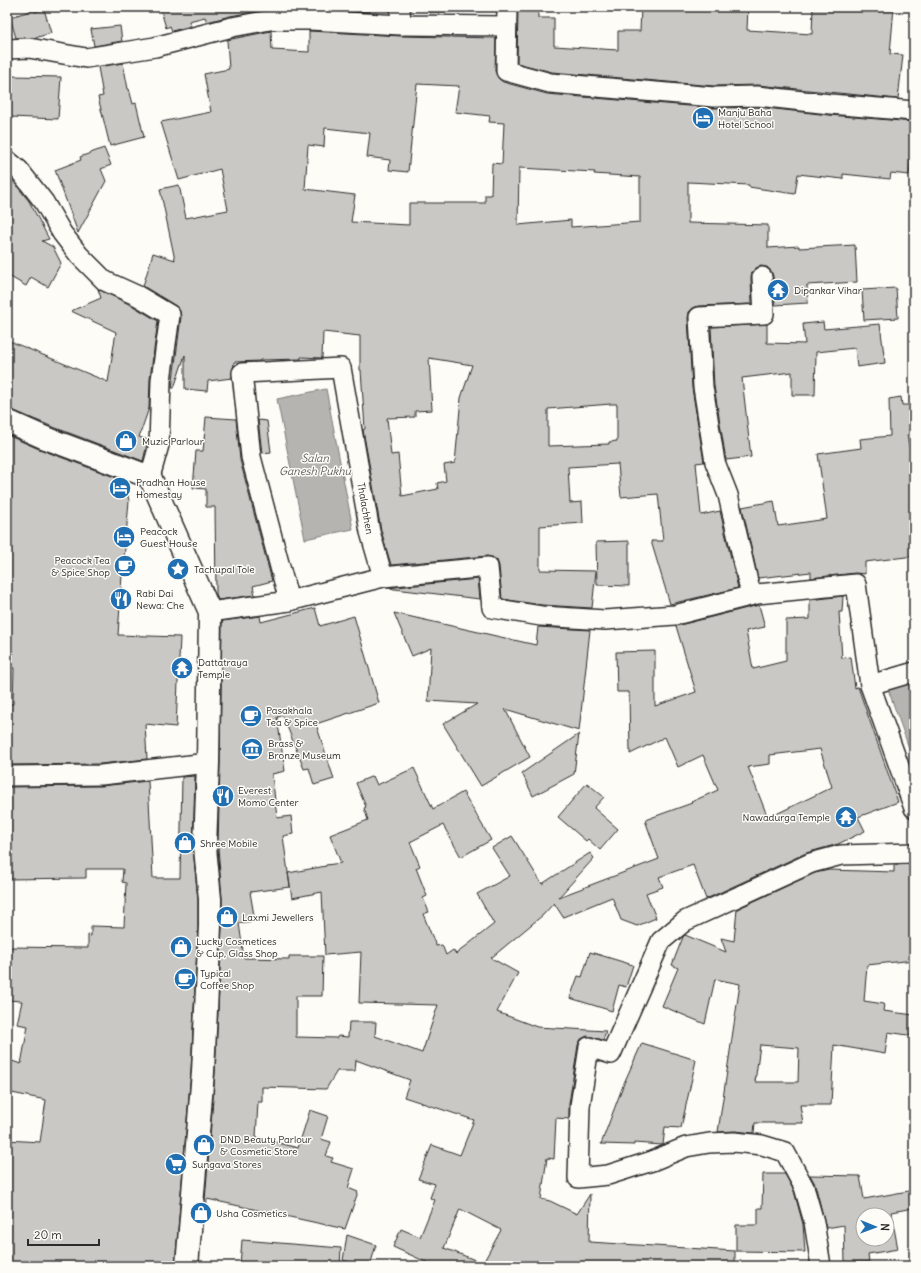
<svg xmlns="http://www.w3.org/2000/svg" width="921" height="1273" viewBox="0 0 921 1273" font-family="Delius,sans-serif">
<rect width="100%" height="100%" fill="#fdfcf7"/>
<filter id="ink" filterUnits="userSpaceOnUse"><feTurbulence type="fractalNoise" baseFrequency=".025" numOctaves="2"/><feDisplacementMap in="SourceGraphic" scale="8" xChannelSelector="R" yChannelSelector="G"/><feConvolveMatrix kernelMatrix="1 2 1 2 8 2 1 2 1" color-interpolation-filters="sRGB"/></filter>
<g filter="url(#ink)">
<g fill="#b5b4b1" stroke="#7e7d7b">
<polygon points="430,7 500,7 500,9 429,13"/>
<polygon points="326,389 353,529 305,539 277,399"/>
<polygon points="914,680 914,762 888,689"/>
</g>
<g fill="#c9c8c4" stroke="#2b2b2b" fill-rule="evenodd">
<polygon points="160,7 270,7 270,9 230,16 207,22 205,17 189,21 191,26 172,31 170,26 166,28"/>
<polygon points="309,7 370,7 370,12 309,9"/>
<polygon points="518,7 538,7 538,18 554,18 554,46 618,50 618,31 640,31 641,7 748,7 747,30 812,34 813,7 894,7 890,54 903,55 898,99 758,85 714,86 552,72 517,63"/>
<polygon points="44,9 51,33 35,38 16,38 10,17 34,10 35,12"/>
<polygon points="120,26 122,41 94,46 91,29"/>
<path d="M271,31L272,50L309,52V31L401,36L496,38L495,71L499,79L503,82L547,94L713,108L757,107L829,115L914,122V144L912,143L909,175L891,173L890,179L843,174V179L798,174L795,194L749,187V185L688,182V223L768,225V248L799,246V248L855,245L857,282L807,285L808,303L775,305L773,276L771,271L767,267L761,266L756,268L752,272L751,278L752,304L698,306L693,308L689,312L688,318L692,388L704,462L696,463L701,515L720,511L738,588L670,604L651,541H663L658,494L621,497L618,464L568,467L570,503L582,502L583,523L540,526V570L596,571L592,608L542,605L502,599L499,566L497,560L492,557L487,556L391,565L381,530L363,430L365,429L361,370H360V336L323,332L322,358L301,357V359L260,360V361L234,362L232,378L208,381L207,391L185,389V355L174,388H172L181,317L180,311L176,306L143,286L153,253L175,260L160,189L179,185L186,218L228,210L220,169L179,180L161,122L211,112L204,74L229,69L227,40ZM417,84L459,86L455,112L490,116L489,122L504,123L502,164L492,163L491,195H485V203H409V225L351,222L355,195L305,189L308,145L324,147L325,128L370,133L367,157L390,160L389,170L408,172ZM519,168L595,172L594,174L640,177V222L571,227V220L518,225ZM429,358L472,365L461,398L455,463L444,465L446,481L437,483L438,489L402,496L398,454L391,455L387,418L415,417V411L432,410ZM611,404H617V441L609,442V444L548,446V409Z"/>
<polygon points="123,63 128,89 129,89 133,104 136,103 144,137 110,146 98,97 103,96 98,67"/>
<polygon points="12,76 61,77 58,119 10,117"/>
<polygon points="104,148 111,165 101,169 106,181 78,233 55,170 81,160 80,157"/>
<polygon points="7,174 29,201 49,239 42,241 53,247 61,263 48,287 31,277 26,286 7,275"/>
<polygon points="896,288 898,318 864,320 862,290"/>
<polygon points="98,289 133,306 158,321 150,378 149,408 139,437 148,440 143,461 48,425 12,410 7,409 7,340 108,382 116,332 71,311 101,298"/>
<polygon points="823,322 824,329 880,324 885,363 857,367 855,348 816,352 815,395 792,395 792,372 742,378 751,457 726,460 714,386 711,327 767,324 767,343 805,344 803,324"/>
<polygon points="901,397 902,405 914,405 914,435 907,435 914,472 914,556 865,562 865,574 855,573 811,578 811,572 758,578 742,507 774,501 778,526 827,519 818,454 861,448 860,439 890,436 889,399"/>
<polygon points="206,417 236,419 240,460 272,581 253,586 255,595 218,600 216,594 215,507 206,507 206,489 193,488 196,451 203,451"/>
<polygon points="258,420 267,421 271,452 262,453"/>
<polygon points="7,435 39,449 125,481 129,501 124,560 123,560 118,635 180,637 176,727 145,724 147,759 100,764 7,765 7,704 13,704 14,668 7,668"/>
<polygon points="629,541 629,586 597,585 596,542"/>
<polygon points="478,579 480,599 386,588"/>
<path d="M843,596L842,612H839L842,658L851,657L855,688L858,687L898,802L858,817L865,831L838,844L806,853L706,899L693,865L659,877L663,887L646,893L656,918L637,926L621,920L612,897L563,917L554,903L543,915L491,958L518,973L497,1012L537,1027L606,1031L603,1040L592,1037L587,1036L581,1039L578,1045L569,1104V1119L556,1118L554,1159L547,1158L541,1199L550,1201L577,1214L590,1194L589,1242L735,1251V1266H435L393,1247L401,1229L420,1237L435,1200L430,1198L435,1184L418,1179L432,1145L460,1155L474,1120L404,1097L410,1080L356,1060L355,1071H337L326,1089L262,1087V1102H258L256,1137L298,1148L310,1110L328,1116L321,1139L331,1142L326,1156L333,1158L331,1162L354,1169L348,1188L358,1192L345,1229L207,1199L206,1215L204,1214L215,1073L222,927V898L218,848L220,763L222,621L260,616L261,622L315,608L320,626L354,616L379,703L316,724L334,779L314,785L309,768L304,769L283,716L277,717L285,771L272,774L277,818L291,816L293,834L283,836L290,887L250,892L255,921L239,923L244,958L289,959V956H323L322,996H296V1037L337,1038L338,1036L348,1037L349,1022H376L375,1036L422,1053L438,1005L359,1003L361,952L325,955L322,892L292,898L288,873L326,866V865L341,863L330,835L368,820L364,808L366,807L356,783L373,776L377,785L414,768L433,809L463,792L491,840L461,857L443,825L410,842L420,866L416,868L427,896L423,898L429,912L423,914L436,946L442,945L446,955L453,950L456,954L494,924L477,894L510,876L492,848L512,836L542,884L590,853L594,858L559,897L659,859L645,820L692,803L691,802L718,790L703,755L678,767L665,737L630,754L629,692H617L616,652L655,651V706L696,692L676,626L759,605L765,627L746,631L753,669L786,661V620L810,619V600ZM820,749L832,787L768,818L748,767L770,764V755ZM460,1209L501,1230L483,1263L444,1248Z"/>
<polygon points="394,613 536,645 538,627 590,630 579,731 505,709 530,757 481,786 443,724 477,704 428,701 431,648 412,656"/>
<polygon points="579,734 574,774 533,796 522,773"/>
<polygon points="195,776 193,848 198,900 198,926 191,1071 175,1266 7,1266 7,1140 40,1142 46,1100 7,1092 7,1084 12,1061 21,1064 28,1026 17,1024 22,1001 7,1000 7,947 88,948 88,935 91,936 91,926 124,927 126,883 122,882 123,869 86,869 86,878 7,879 7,787 101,786 148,781 153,878 180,878 182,777"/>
<polygon points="587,783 604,797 594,808 618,829 600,850 588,839 586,841 558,817"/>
<path d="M914,864V960L867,965L864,1001L884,1004L883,1011L914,1015V1036L888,1032L885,1054L834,1045L831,1105H800L803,1123H755L754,1133L735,1131L718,1132L740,984L715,979L705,1024L662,1006L678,968L672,965L683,937L685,935L726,952L721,938L734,941L737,909L815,873L829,870L894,872V865ZM760,1045L799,1048L798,1082H755Z"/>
<polygon points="590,952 633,965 626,987 619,985 612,1011 570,998 578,976 582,977"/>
<polygon points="642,1043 696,1060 681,1128 665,1127 663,1145 634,1143 634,1145 601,1144 624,1083"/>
<polygon points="763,1174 785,1174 794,1191 803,1224 805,1252 736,1251 736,1225 758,1225 758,1208 762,1208"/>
<path d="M810,1175L860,1176L864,1199L914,1190V1208L891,1212L898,1249L868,1254L869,1262H845L844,1225L826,1228L815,1184ZM863,1215H887V1239H863Z"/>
<polygon points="347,1235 376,1245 370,1266 363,1266 343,1260"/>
<polygon points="242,1240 341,1248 340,1266 240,1266"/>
</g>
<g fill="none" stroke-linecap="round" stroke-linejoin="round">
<g stroke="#2b2b2b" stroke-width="22">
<g id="street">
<polyline points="400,7 401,25"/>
<polyline points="507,7 506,71 550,83 714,97 757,96 830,104 914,111"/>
<polyline points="7,49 29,48 86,58 155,47 232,27 270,20 310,20 401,25 506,26"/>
<polyline points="7,160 19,170 44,202 62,233 79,255 105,281 138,296 170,315 161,380 159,445 150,477"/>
<polyline points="751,595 728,495 715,462 703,387 699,317 764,314 762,277"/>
<path id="s1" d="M289,601L251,457L242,373L341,368L370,532L383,577"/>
<polyline points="210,612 289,601 383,577 488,567 492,608 541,616 605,620 675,615 757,594 856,584 870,685 914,808"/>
<polyline points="870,685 914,672"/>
<polyline points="7,776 101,775 208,763"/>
<polyline points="821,1266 814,1222 804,1187 785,1152 762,1145 734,1142 709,1143 686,1147 652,1161 608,1175 578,1178 580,1106 589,1047 611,1054 661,941 685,921 811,863 841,855 914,853"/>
</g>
</g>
<g stroke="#2b2b2b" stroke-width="25">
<polyline id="secondary" points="7,421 43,437 150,477 210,612 208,763 205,848 210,899 210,926 203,1072 187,1266"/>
</g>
<use href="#street" stroke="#fdfcf7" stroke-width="19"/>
<use href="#secondary" stroke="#fdfcf7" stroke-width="22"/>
</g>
</g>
<defs>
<g id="hotel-disc" transform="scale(1.15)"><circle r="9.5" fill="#1f6fb2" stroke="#fdfcf7"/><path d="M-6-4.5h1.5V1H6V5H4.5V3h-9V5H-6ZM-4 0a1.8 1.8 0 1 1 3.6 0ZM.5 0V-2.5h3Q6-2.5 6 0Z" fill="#fff"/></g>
<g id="temple-disc" transform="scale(1.15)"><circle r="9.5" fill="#1f6fb2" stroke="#fdfcf7"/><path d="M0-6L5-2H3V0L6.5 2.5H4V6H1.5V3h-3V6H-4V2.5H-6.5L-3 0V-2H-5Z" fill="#fff"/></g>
<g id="shop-disc" transform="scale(1.15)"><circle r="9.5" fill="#1f6fb2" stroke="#fdfcf7"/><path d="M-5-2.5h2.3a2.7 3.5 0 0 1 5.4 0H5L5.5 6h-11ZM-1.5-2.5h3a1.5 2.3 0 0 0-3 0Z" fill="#fff"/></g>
<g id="cafe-disc" transform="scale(1.15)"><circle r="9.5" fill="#1f6fb2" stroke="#fdfcf7"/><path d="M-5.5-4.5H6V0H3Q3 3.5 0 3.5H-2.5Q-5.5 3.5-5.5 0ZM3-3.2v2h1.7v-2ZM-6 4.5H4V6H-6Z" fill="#fff"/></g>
<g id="sight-disc" transform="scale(1.15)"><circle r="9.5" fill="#1f6fb2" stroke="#fdfcf7"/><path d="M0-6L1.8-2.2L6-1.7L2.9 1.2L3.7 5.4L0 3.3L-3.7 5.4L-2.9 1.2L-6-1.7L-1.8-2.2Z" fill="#fff"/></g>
<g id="restaurant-disc" transform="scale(1.15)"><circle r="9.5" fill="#1f6fb2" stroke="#fdfcf7"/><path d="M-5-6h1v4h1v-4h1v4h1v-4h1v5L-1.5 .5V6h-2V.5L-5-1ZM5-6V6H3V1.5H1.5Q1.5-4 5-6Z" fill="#fff"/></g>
<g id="museum-disc" transform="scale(1.15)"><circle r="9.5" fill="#1f6fb2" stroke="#fdfcf7"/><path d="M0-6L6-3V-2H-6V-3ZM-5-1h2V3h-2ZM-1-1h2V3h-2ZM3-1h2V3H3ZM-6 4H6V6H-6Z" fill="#fff"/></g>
<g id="supermarket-disc" transform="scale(1.15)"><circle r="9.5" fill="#1f6fb2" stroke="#fdfcf7"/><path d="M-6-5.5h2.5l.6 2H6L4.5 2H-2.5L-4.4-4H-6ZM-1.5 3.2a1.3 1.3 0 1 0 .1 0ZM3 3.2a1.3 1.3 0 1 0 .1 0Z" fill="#fff"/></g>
</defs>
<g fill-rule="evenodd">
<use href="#hotel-disc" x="703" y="118"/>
<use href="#temple-disc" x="778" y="290"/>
<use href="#shop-disc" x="126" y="441"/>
<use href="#hotel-disc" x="120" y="488"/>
<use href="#hotel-disc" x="124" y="537"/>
<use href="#cafe-disc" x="125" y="566"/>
<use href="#sight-disc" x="178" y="569"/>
<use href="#restaurant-disc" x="121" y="599"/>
<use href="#temple-disc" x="182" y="668"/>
<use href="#cafe-disc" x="251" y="716"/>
<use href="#museum-disc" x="252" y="749"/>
<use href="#restaurant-disc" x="223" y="796"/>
<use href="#temple-disc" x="846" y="817"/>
<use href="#shop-disc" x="185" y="843"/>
<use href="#shop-disc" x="227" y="917"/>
<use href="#shop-disc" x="181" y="947"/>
<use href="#cafe-disc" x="185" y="979"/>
<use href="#shop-disc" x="204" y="1145"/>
<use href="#supermarket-disc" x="176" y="1164"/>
<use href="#shop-disc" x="201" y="1213"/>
</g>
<g text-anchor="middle" stroke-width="3" stroke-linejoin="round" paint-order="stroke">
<g font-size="10" fill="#2b2b2b" stroke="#fdfcf7" text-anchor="start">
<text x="718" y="116">Manju Baha<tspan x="718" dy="12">Hotel School</tspan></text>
<text x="794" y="294">Dipankar Vihar</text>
<text x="142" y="445">Muzic Parlour</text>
<text x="136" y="486">Pradhan House<tspan x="136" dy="12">Homestay</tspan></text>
<text x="140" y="535">Peacock<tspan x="140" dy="12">Guest House</tspan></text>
<text x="110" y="564" text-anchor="end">Peacock Tea<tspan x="110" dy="12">&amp; Spice Shop</tspan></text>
<text x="194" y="573">Tachupal Tole</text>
<text x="136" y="597">Rabi Dai<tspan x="136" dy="12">Newa: Che</tspan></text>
<text x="198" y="666">Dattatraya<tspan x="198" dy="12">Temple</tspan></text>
<text x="266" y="714">Pasakhala<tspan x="266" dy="12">Tea &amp; Spice</tspan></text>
<text x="268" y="747">Brass &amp;<tspan x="268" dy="12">Bronze Museum</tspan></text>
<text x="238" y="794">Everest<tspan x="238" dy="12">Momo Center</tspan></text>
<text x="830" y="821" text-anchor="end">Nawadurga Temple</text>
<text x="200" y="847">Shree Mobile</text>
<text x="242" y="921">Laxmi Jewellers</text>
<text x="196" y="945">Lucky Cosmetices<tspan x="196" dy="12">&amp; Cup, Glass Shop</tspan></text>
<text x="200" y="977">Typical<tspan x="200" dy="12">Coffee Shop</tspan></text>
<text x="220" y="1143">DND Beauty Parlour<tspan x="220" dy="12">&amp; Cosmetic Store</tspan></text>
<text x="192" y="1168">Sungava Stores</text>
<text x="216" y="1217">Usha Cosmetics</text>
</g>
<g font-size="10" fill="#2b2b2b" stroke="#fdfcf7">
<text dy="4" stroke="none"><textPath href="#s1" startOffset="475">Thalachhen</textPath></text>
</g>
<g font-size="11" font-style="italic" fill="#5b5b5a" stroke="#fdfcf7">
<text x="315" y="462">Salan<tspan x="315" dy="13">Ganesh Pukhu</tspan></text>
</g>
</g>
<rect width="921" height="1273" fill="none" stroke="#fdfcf7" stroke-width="24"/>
<rect x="12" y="12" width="897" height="1249" fill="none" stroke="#2b2b2b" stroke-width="1.5" filter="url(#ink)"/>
<g transform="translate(875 1227) rotate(91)"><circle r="19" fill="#fdfcf7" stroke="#a9a8a5"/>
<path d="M0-3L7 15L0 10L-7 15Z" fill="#1f6fb2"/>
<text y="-6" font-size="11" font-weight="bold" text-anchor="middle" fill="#2b2b2b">N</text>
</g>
<path d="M28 1239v6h71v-6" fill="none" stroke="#2b2b2b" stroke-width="2"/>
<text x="34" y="1239" font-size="12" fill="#2b2b2b" stroke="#fdfcf7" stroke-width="3" paint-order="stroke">20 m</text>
</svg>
